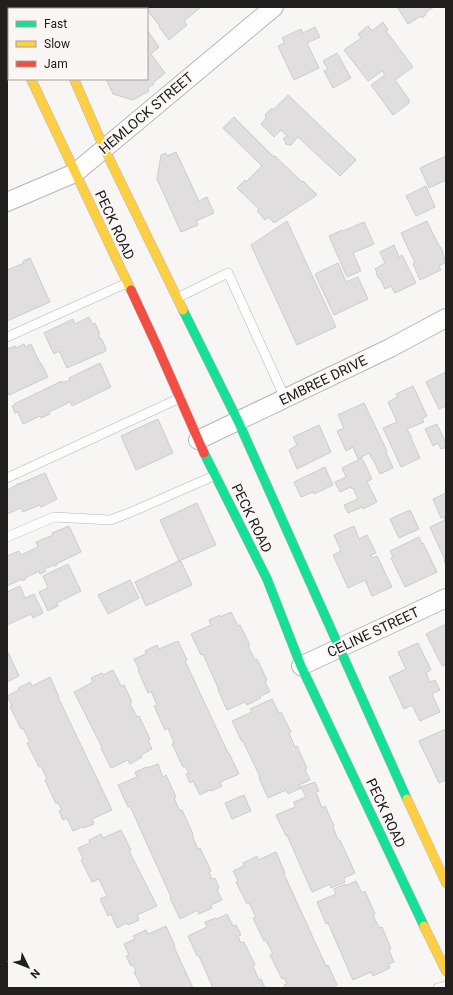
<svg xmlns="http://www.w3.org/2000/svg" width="453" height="995" viewBox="0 0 453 995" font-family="Roboto,sans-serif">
<rect width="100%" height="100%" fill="#f8f6f5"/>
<g fill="#e0dede" stroke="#cecccb">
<polygon points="148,7 201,7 184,21 187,25 169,40 159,27 160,26 146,9"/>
<polygon points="397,7 434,7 425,13 426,15 422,18 421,16 408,24"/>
<polygon points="383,22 388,30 386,31 413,67 395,80 410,101 408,102 409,103 393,115 371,85 385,75 382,71 368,81 344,50 361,38 358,34 368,26 372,31"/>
<polygon points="315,27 320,37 307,43 319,68 294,80 278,46 285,43 282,38 301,29 303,33"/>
<polygon points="147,30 159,47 151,54 165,73 153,83 154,84 148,88 149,91 133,100 113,94 106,79 147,79"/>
<polygon points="337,53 351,78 333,88 324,71 328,69 323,61"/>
<polygon points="288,95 356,160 340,176 298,137 290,146 289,144 287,145 285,143 286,142 283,139 287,136 281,130 274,137 261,124 266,118 265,115 271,109 274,109"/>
<polygon points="234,117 274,157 275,156 302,182 303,181 317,195 274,223 268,217 265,220 257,211 259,209 237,188 245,180 246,182 262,166 223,128"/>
<polygon points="176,152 199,201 207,197 214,213 196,221 198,225 181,232 157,179 161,155 166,153 167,156"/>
<polygon points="446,156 446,180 429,188 420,168"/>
<polygon points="426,186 435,207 416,216 406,196"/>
<polygon points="287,221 336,327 297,345 251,245"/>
<polygon points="427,221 439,246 440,246 443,252 442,252 446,262 439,266 441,270 420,280 413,264 415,263 401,233"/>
<polygon points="364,222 374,244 353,253 361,271 347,277 332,243 329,236 342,230 343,231"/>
<polygon points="394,245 399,257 402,255 416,283 395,293 391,286 385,289 380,278 379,279 376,273 377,272 375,269 385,263 380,252"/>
<polygon points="30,258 50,302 7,321 7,270 24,263 23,261"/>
<polygon points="338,263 346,282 358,277 368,299 334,315 315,274"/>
<polygon points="89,317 93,325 95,323 100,334 98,335 99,336 100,339 101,338 106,348 105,348 106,351 67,368 59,351 54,354 44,333 73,319 75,324"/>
<polygon points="24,344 25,347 31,344 40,363 41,363 48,377 9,395 7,390 7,349 15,346 16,348"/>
<polygon points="100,363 111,387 72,406 70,402 49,412 50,414 41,418 40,416 23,424 18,412 15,413 12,406 15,405 14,404 62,381 62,383 70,380 69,378"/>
<polygon points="446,372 446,406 439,409 426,382"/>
<polygon points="413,386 427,416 422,419 424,422 407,429 412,438 411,438 420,458 401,467 383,428 397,422 388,402 398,397 396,394"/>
<polygon points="364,403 387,451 386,452 393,468 380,474 373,459 372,459 369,453 358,459 353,447 346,451 337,431 344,428 338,415"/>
<polygon points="158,419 173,453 136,470 121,436"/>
<polygon points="437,424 446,443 446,447 441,449 438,443 433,446 425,429"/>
<polygon points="319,425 331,452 297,469 289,450 297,445 293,437"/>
<polygon points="362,458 372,479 367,482 377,502 363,509 362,507 348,513 344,505 358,499 353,488 352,489 351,487 340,492 335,482 346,477 342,468"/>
<polygon points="325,467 333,485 314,494 313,492 301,497 294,482"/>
<polygon points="45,473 57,499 41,507 40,505 23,512 21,508 7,514 7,490 17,485 17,484 21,483"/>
<polygon points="446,493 446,565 444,561 445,560 430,527 445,520 444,517 441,518 433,499"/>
<polygon points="197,503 216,545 179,561 160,520"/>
<polygon points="410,510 419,529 399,538 390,519"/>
<polygon points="69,526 81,552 56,564 57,565 54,566 54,565 44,569 46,571 40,574 39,571 25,578 26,579 22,581 22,579 7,586 7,556 19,551 21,555 38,547 36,542 53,535 52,533"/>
<polygon points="354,526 359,539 367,535 376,553 371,555 372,558 377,556 392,587 372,596 365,580 348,588 333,555 341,551 334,535"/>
<polygon points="419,537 422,544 423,543 437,572 405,587 391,558 393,557 390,551"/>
<polygon points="179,561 181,561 192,585 146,606 135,582"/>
<polygon points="68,564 81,591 57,603 58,606 48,611 39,592 48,588 43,576"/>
<polygon points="130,580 139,598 108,614 98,595"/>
<polygon points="20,586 25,598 34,594 43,613 33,618 31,614 7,625 7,592"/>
<polygon points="231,612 238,626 240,625 250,645 248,646 255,660 257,659 267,680 265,681 270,692 260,696 261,698 247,705 245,702 227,710 218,690 219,690 203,654 201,655 191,634 211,625 209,620 220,615 220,617"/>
<polygon points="444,625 446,628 446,664 442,666 426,634"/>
<polygon points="178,641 187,660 185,661 228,753 229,753 239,774 220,782 222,786 211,791 210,790 200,795 193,781 190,783 186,774 189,773 185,766 183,767 172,744 174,743 168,728 165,730 154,706 157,705 151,691 148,693 138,670 139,669 134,659 146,654 145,651 157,645 159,649"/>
<polygon points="418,643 431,670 426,673 430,682 435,680 440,690 432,694 440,712 420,721 412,705 404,709 389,677 406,669 398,652"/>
<polygon points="7,650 19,676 7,682"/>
<polygon points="113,670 121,686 124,685 132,702 130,704 137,717 139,716 150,739 148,740 152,749 141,755 142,757 130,764 128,760 111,768 101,748 102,747 74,692 93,682 91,678 102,673 103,675"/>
<polygon points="50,677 59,697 58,697 112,810 92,819 94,824 84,828 82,827 73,831 67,818 63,820 59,811 62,810 58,803 56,804 45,780 47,779 41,766 39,767 27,743 30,742 23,728 21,729 10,707 12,706 7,696 19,690 18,688 30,682 32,686"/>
<polygon points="272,699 279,713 281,712 291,732 289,733 295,747 297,746 307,768 305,769 310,780 299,785 301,788 288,794 286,790 268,798 259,778 260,777 243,741 242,742 232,721 252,712 250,709"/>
<polygon points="446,729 446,780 439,783 419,741"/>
<polygon points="158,764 163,777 166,775 176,797 174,798 180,811 182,810 193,834 192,835 198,849 200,848 211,871 209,872 212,879 215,878 219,888 217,889 222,900 211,905 212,908 199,914 198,910 180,919 170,898 171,897 130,806 128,807 118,785 137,777 135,772 147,767 147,768"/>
<polygon points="315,782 319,791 316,792 322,808 325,806 334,826 333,827 338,840 340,840 355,873 344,878 345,882 331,888 330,884 312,892 287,835 286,836 276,815 295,807 294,802 306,797 301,787"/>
<polygon points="244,795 251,811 232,819 225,803"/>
<polygon points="121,830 131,850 129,851 157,906 137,915 139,920 128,925 127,923 117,928 111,914 108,916 100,899 107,896 99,879 92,882 81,860 83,859 78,848 90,843 89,840 101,834 103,838"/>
<polygon points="276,852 285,873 284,874 326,966 328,965 337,985 330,988 286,988 284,985 287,984 284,978 282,979 270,955 273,954 266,940 264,941 253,918 256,917 249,903 247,904 236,882 238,881 233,871 244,866 243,863 257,856 258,860"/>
<polygon points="356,881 362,893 365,891 375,914 373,915 379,928 382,927 391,949 389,950 394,962 388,964 390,968 373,976 371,972 353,980 328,923 326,924 317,902 336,894 334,889 345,884 345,886"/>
<polygon points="227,914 233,926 236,925 241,935 238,936 241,943 244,942 255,965 253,966 259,980 261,979 265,988 213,988 199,956 197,956 188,936 207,927 205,922 216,918 217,919"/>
<polygon points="166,926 175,946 174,947 193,988 142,988 134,972 136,971 133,965 131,966 126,956 129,955 124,944 135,939 133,936 146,930 148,934"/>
</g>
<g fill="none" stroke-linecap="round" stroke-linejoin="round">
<g stroke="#b7b6b5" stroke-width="10">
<g id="lane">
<polyline points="177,298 228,273 285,398"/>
<polyline points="7,337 127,283"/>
<polyline points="7,478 180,398"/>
<polyline points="7,537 54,517 110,520 129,513 216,475"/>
<polyline points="438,988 446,986"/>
</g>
</g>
<g stroke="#b7b6b5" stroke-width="20">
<g id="street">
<polyline points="7,202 75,173 274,7"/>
<polyline points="198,440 390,348 446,318"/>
<polyline points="301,666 446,598"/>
</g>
</g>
<g stroke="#b7b6b5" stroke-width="10">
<g id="fast">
<polyline points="43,7 44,9"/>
<polyline points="7,29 9,34"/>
<polyline points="183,310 238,421 407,799"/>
<polyline points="204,453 267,579 301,666 424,926"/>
</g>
</g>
<g stroke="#b7b6b5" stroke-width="10">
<g id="slow">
<polyline points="31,79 131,290"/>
<polyline points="74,79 104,148 183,310"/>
<polyline points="407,799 446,883"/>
<polyline points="424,926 446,971"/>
</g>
</g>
<g stroke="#b7b6b5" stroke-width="10">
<polyline id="jam" points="131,290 157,346 204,453"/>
</g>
<use href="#lane" stroke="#fefefe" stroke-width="9"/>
<use href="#street" stroke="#fefefe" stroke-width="18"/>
<use href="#fast" stroke="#16e098" stroke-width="9"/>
<use href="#slow" stroke="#ffcf43" stroke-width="9"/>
<use href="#jam" stroke="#f24e42" stroke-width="9"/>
</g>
<g text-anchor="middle" stroke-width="4" stroke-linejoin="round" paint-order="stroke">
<g font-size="14" fill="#21201f" stroke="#f9f6f4">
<text transform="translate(146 113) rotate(-40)" y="5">HEMLOCK STREET</text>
<text transform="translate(115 225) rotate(65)" y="5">PECK ROAD</text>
<text transform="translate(323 380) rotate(-26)" y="5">EMBREE DRIVE</text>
<text transform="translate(252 518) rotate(64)" y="5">PECK ROAD</text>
<text transform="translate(373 632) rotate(-25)" y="5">CELINE STREET</text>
<text transform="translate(386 813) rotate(65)" y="5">PECK ROAD</text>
</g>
</g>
<rect width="453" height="995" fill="none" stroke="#21201f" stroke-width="16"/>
<rect x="8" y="8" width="140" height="72" fill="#f9f6f4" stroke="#a3a09f"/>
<rect x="16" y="21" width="20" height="6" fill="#16e098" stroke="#a3a09f"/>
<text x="44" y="28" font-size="12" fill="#21201f">Fast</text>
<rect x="16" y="41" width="20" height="6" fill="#ffcf43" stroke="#a3a09f"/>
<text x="44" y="48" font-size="12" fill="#21201f">Slow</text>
<rect x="16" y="61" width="20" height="6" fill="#f24e42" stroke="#a3a09f"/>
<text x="44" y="68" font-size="12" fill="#21201f">Jam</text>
<g transform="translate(28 967) rotate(133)" stroke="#f9f6f4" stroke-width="3" paint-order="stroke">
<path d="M0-3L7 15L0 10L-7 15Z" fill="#21201f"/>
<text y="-6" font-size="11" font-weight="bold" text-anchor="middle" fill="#21201f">N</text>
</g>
</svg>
